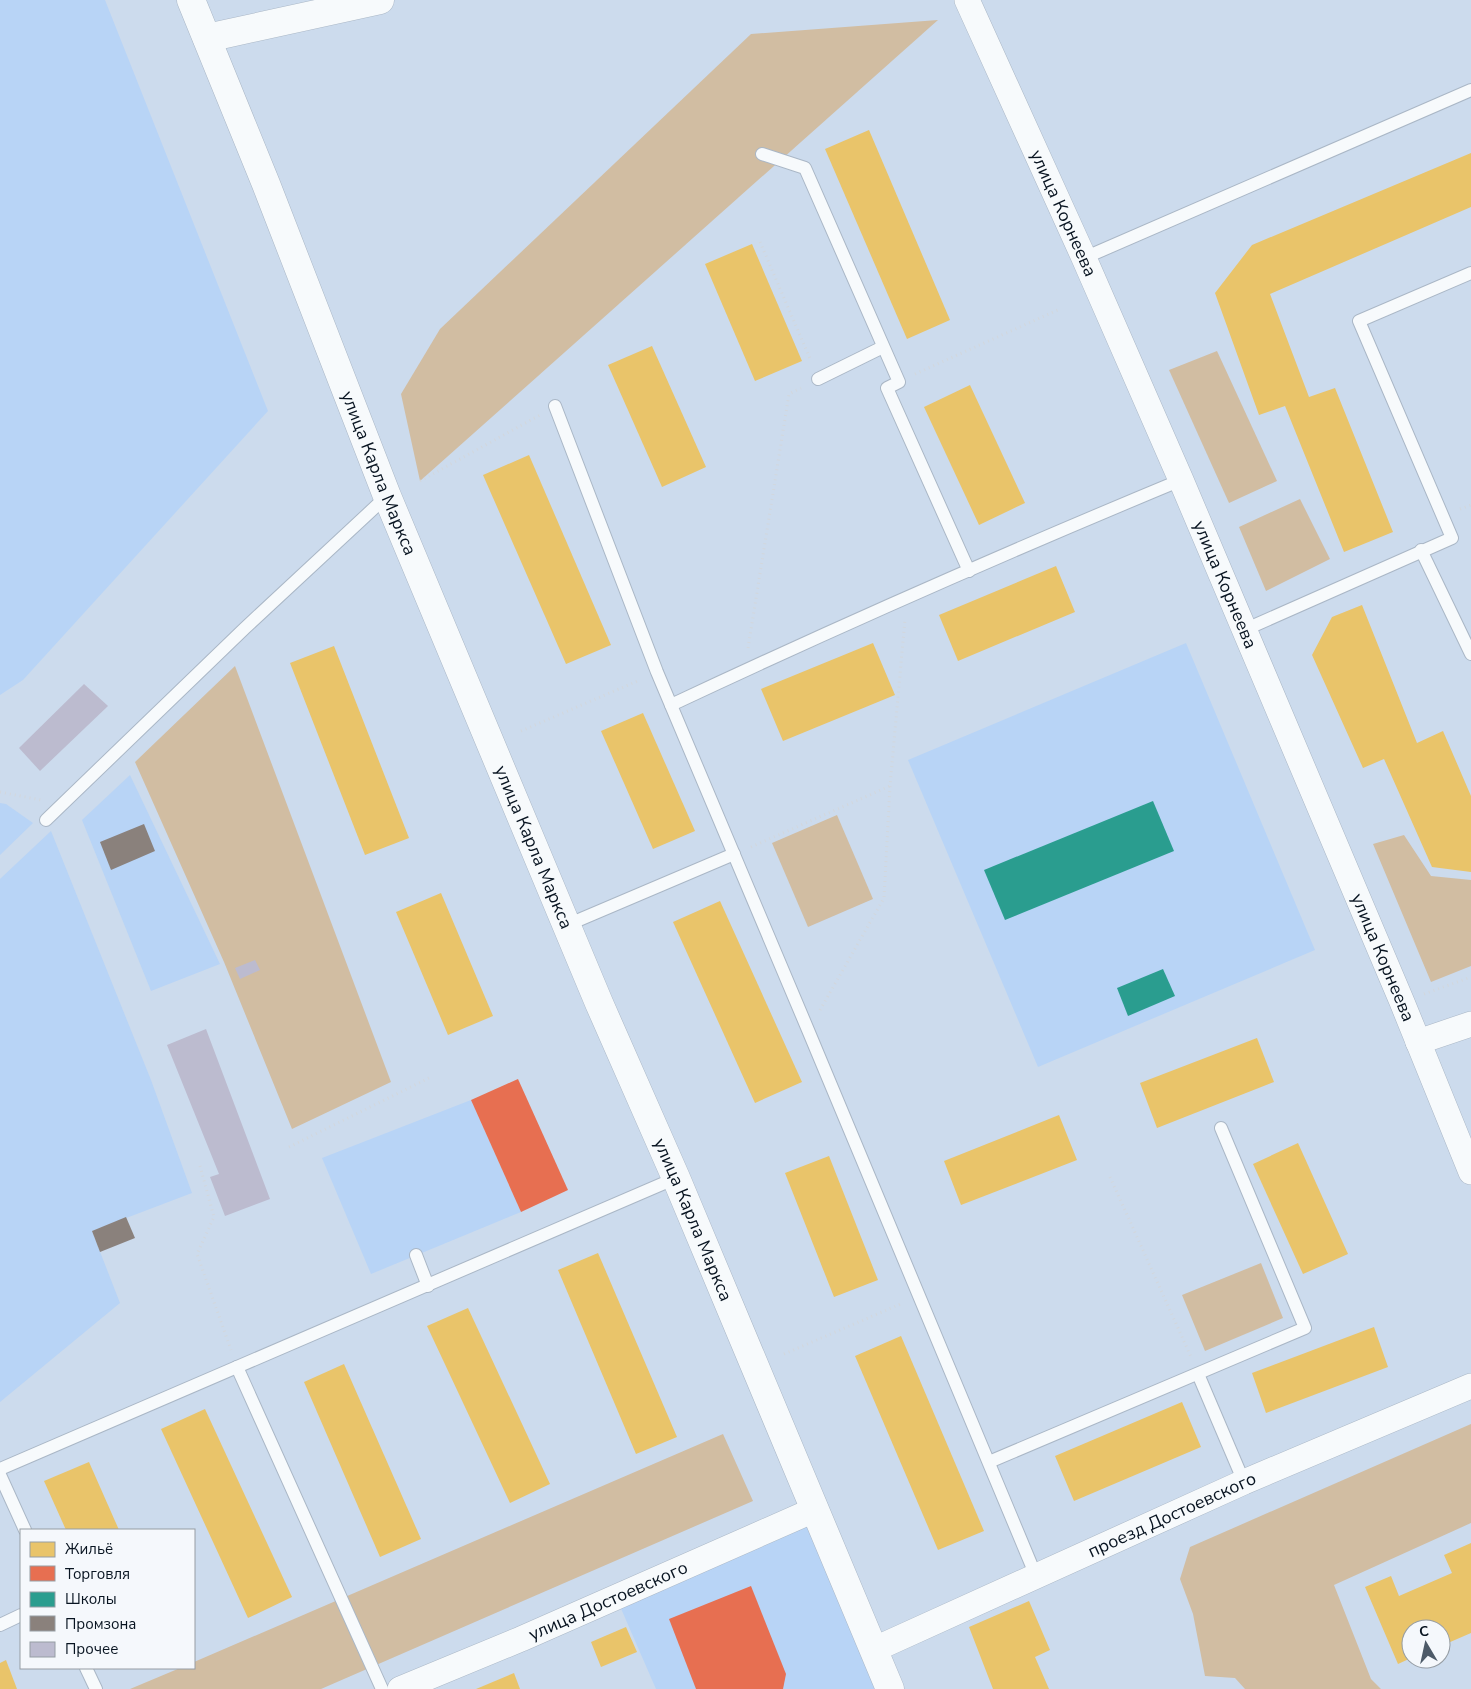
<svg xmlns="http://www.w3.org/2000/svg" width="1471" height="1689" viewBox="0 0 1471 1689" font-family="'Nunito Sans',sans-serif">
<rect width="100%" height="100%" fill="#ccdbed"/>
<g fill="#b8d4f6">
<polygon points="0,0 105,0 268,411 23,680 0,695"/>
<polygon points="1186,643 1315,950 1038,1067 908,760"/>
<polygon points="130,775 220,964 151,991 82,820"/>
<polygon points="0,803 6,804 33,823 0,855"/>
<polygon points="51,831 151,1080 192,1193 92,1231 120,1303 0,1402 0,879"/>
<polygon points="471,1100 521,1212 371,1274 322,1158"/>
<polygon points="810,1524 876,1689 656,1689 619,1604"/>
</g>
<g fill="#d1bda2">
<polygon points="938,20 420,481 401,394 440,329 751,34"/>
<polygon points="1217,351 1277,481 1229,503 1169,370"/>
<polygon points="1300,499 1330,559 1266,591 1239,527"/>
<polygon points="235,666 391,1082 292,1129 224,962 135,762"/>
<polygon points="837,815 873,899 808,927 772,843"/>
<polygon points="1404,835 1431,876 1471,880 1471,966 1431,982 1373,844"/>
<polygon points="1261,1263 1283,1318 1205,1351 1182,1295"/>
<polygon points="1471,1424 1471,1523 1334,1585 1371,1679 1381,1689 1245,1689 1235,1678 1205,1676 1193,1614 1180,1579 1190,1547"/>
<polygon points="723,1434 753,1501 321,1689 130,1689 180,1668 194,1668 194,1662"/>
</g>
<g fill="#e9c46a">
<polygon points="869,130 950,320 907,339 825,149"/>
<polygon points="1471,153 1471,207 1270,294 1309,397 1335,388 1393,532 1344,552 1285,406 1259,415 1215,293 1252,245"/>
<polygon points="752,244 802,361 755,381 705,264"/>
<polygon points="652,346 706,467 662,487 608,365"/>
<polygon points="970,385 1025,503 979,525 924,407"/>
<polygon points="529,455 611,645 566,664 483,475"/>
<polygon points="1056,566 1075,612 958,661 939,615"/>
<polygon points="1362,605 1417,743 1443,731 1471,796 1471,872 1432,867 1384,759 1363,768 1312,655 1332,617"/>
<polygon points="873,643 895,695 783,741 761,689"/>
<polygon points="334,646 409,838 365,855 290,663"/>
<polygon points="643,713 695,831 653,849 601,731"/>
<polygon points="441,893 493,1016 448,1035 396,912"/>
<polygon points="720,901 802,1082 755,1103 673,922"/>
<polygon points="1257,1038 1274,1082 1157,1128 1140,1083"/>
<polygon points="1059,1115 1077,1160 961,1205 944,1161"/>
<polygon points="1298,1143 1348,1254 1303,1274 1253,1164"/>
<polygon points="829,1156 878,1280 834,1297 785,1173"/>
<polygon points="598,1253 677,1437 636,1454 558,1270"/>
<polygon points="468,1308 550,1484 510,1503 427,1326"/>
<polygon points="1374,1327 1388,1367 1266,1413 1252,1373"/>
<polygon points="901,1336 984,1531 938,1550 855,1356"/>
<polygon points="344,1364 421,1539 380,1557 304,1382"/>
<polygon points="1182,1402 1201,1447 1074,1501 1055,1456"/>
<polygon points="205,1409 292,1597 248,1618 161,1429"/>
<polygon points="89,1462 119,1530 66,1530 44,1481"/>
<polygon points="1471,1543 1471,1633 1441,1646 1441,1629 1411,1629 1411,1658 1398,1664 1365,1587 1391,1576 1399,1596 1452,1573 1444,1555"/>
<polygon points="1029,1601 1050,1650 1035,1657 1049,1689 993,1689 969,1627"/>
<polygon points="626,1627 637,1652 601,1667 591,1642"/>
<polygon points="6,1660 17,1689 0,1689 0,1663"/>
<polygon points="514,1673 520,1689 476,1689"/>
</g>
<g fill="#e76f51">
<polygon points="518,1079 568,1190 521,1212 471,1100"/>
<polygon points="751,1586 786,1674 783,1689 696,1689 669,1619"/>
</g>
<g fill="#2a9d8f">
<polygon points="1153,801 1174,851 1005,920 984,870"/>
<polygon points="1163,969 1175,996 1128,1016 1117,988"/>
</g>
<g fill="#8a817c">
<polygon points="144,824 155,851 111,870 100,842"/>
<polygon points="126,1217 135,1238 100,1252 92,1231"/>
</g>
<g fill="#bcbbcf">
<polygon points="84,684 108,706 40,771 19,748"/>
<polygon points="255,960 260,970 240,979 235,968"/>
<polygon points="206,1029 270,1199 225,1216 210,1177 219,1174 167,1045"/>
</g>
<g fill="none" stroke-linecap="round" stroke-linejoin="round">
<g stroke="#aab7c6" stroke-width="14">
<g id="lane">
<polyline points="762,154 805,168 899,382 887,388 969,571"/>
<polyline points="1084,258 1471,90"/>
<polyline points="818,379 883,347"/>
<polyline points="555,406 657,672 808,1030 1036,1576"/>
<polyline points="1421,550 1471,654"/>
<polyline points="1244,630 1452,538 1359,321 1471,273"/>
<path d="M671,705C839,626 1010,551 1181,480"/>
<polyline points="46,820 245,628 387,496"/>
<polyline points="567,925 734,854"/>
<polyline points="416,1255 428,1286"/>
<polyline points="237,1367 382,1689"/>
<polyline points="1198,1374 1244,1482"/>
<polyline points="989,1462 1305,1328 1221,1128"/>
<polyline points="0,1469 676,1178"/>
<polyline points="0,1475 25,1530"/>
<polyline points="0,1625 21,1615"/>
<polyline points="86,1668 96,1689"/>
</g>
</g>
<g stroke="#aab7c6" stroke-width="26">
<g id="street">
<path id="s1" d="M967,0L1084,258L1181,480L1402,1002L1471,1172"/>
<polyline points="1418,1042 1471,1024"/>
<path id="s2" d="M873,1650L1244,1482L1471,1386"/>
<path id="s3" d="M400,1689L521,1639L814,1510"/>
</g>
</g>
<g stroke="#aab7c6" stroke-width="29">
<g id="secondary">
<path id="s4" d="M191,0L266,184L387,496L599,1003L676,1178L890,1689"/>
<polyline points="207,38 380,0"/>
</g>
</g>
<g stroke="#d2d7dd" stroke-width="3" stroke-dasharray="1 4" stroke-linecap="butt">
<polyline points="760,242 811,361"/>
<polyline points="915,374 1060,309"/>
<polyline points="420,481 540,415"/>
<polyline points="1460,509 1471,505"/>
<polyline points="748,648 789,394 801,388"/>
<polyline points="521,731 640,680"/>
<polyline points="0,792 41,800"/>
<polyline points="751,847 890,786"/>
<polyline points="1424,994 1471,977"/>
<polyline points="820,1010 884,898 890,786 905,619"/>
<polyline points="289,1147 431,1077"/>
<polyline points="200,1166 214,1217 197,1254 231,1350"/>
<polyline points="1110,1177 1191,1357"/>
<polyline points="784,1354 903,1303"/>
</g>
<use href="#lane" stroke="#f7fafc" stroke-width="12"/>
<use href="#street" stroke="#f7fafc" stroke-width="25"/>
<use href="#secondary" stroke="#f7fafc" stroke-width="28"/>
</g>
<g text-anchor="middle" stroke-width="5" stroke-linejoin="round" paint-order="stroke">
<g font-size="18" fill="#081421" stroke="#f5f8fc">
<text dy="6" stroke="none"><textPath href="#s1" startOffset="234">улица Корнеева</textPath></text>
<text dy="6" stroke="none"><textPath href="#s4" startOffset="509">улица Карла Маркса</textPath></text>
<text dy="6" stroke="none"><textPath href="#s1" startOffset="639">улица Корнеева</textPath></text>
<text dy="6" stroke="none"><textPath href="#s4" startOffset="914">улица Карла Маркса</textPath></text>
<text dy="6" stroke="none"><textPath href="#s1" startOffset="1044">улица Корнеева</textPath></text>
<text dy="6" stroke="none"><textPath href="#s4" startOffset="1319">улица Карла Маркса</textPath></text>
<text dy="6" stroke="none"><textPath href="#s2" startOffset="328">проезд Достоевского</textPath></text>
<text dy="6" stroke="none"><textPath href="#s3" startOffset="226">улица Достоевского</textPath></text>
</g>
</g>
<rect x="20" y="1529" width="175" height="140" fill="#f5f8fc" stroke="#969da4"/>
<rect x="30" y="1542" width="25" height="15" fill="#e9c46a" stroke="#969da4"/>
<text x="65" y="1554" font-size="15" fill="#081421">Жильё</text>
<rect x="30" y="1566" width="25" height="15" fill="#e76f51" stroke="#969da4"/>
<text x="65" y="1579" font-size="15" fill="#081421">Торговля</text>
<rect x="30" y="1592" width="25" height="15" fill="#2a9d8f" stroke="#969da4"/>
<text x="65" y="1604" font-size="15" fill="#081421">Школы</text>
<rect x="30" y="1616" width="25" height="15" fill="#8a817c" stroke="#969da4"/>
<text x="65" y="1629" font-size="15" fill="#081421">Промзона</text>
<rect x="30" y="1642" width="25" height="15" fill="#bcbbcf" stroke="#969da4"/>
<text x="65" y="1654" font-size="15" fill="#081421">Прочее</text>
<g transform="translate(1426 1644) rotate(351)"><circle r="24" fill="#f5f8fc" stroke="#969da4"/>
<path d="M0-4L9 19L0 12L-9 19Z" fill="#4d5a68"/>
<text y="-8" font-size="14" font-weight="bold" text-anchor="middle" fill="#081421">С</text>
</g>
</svg>
